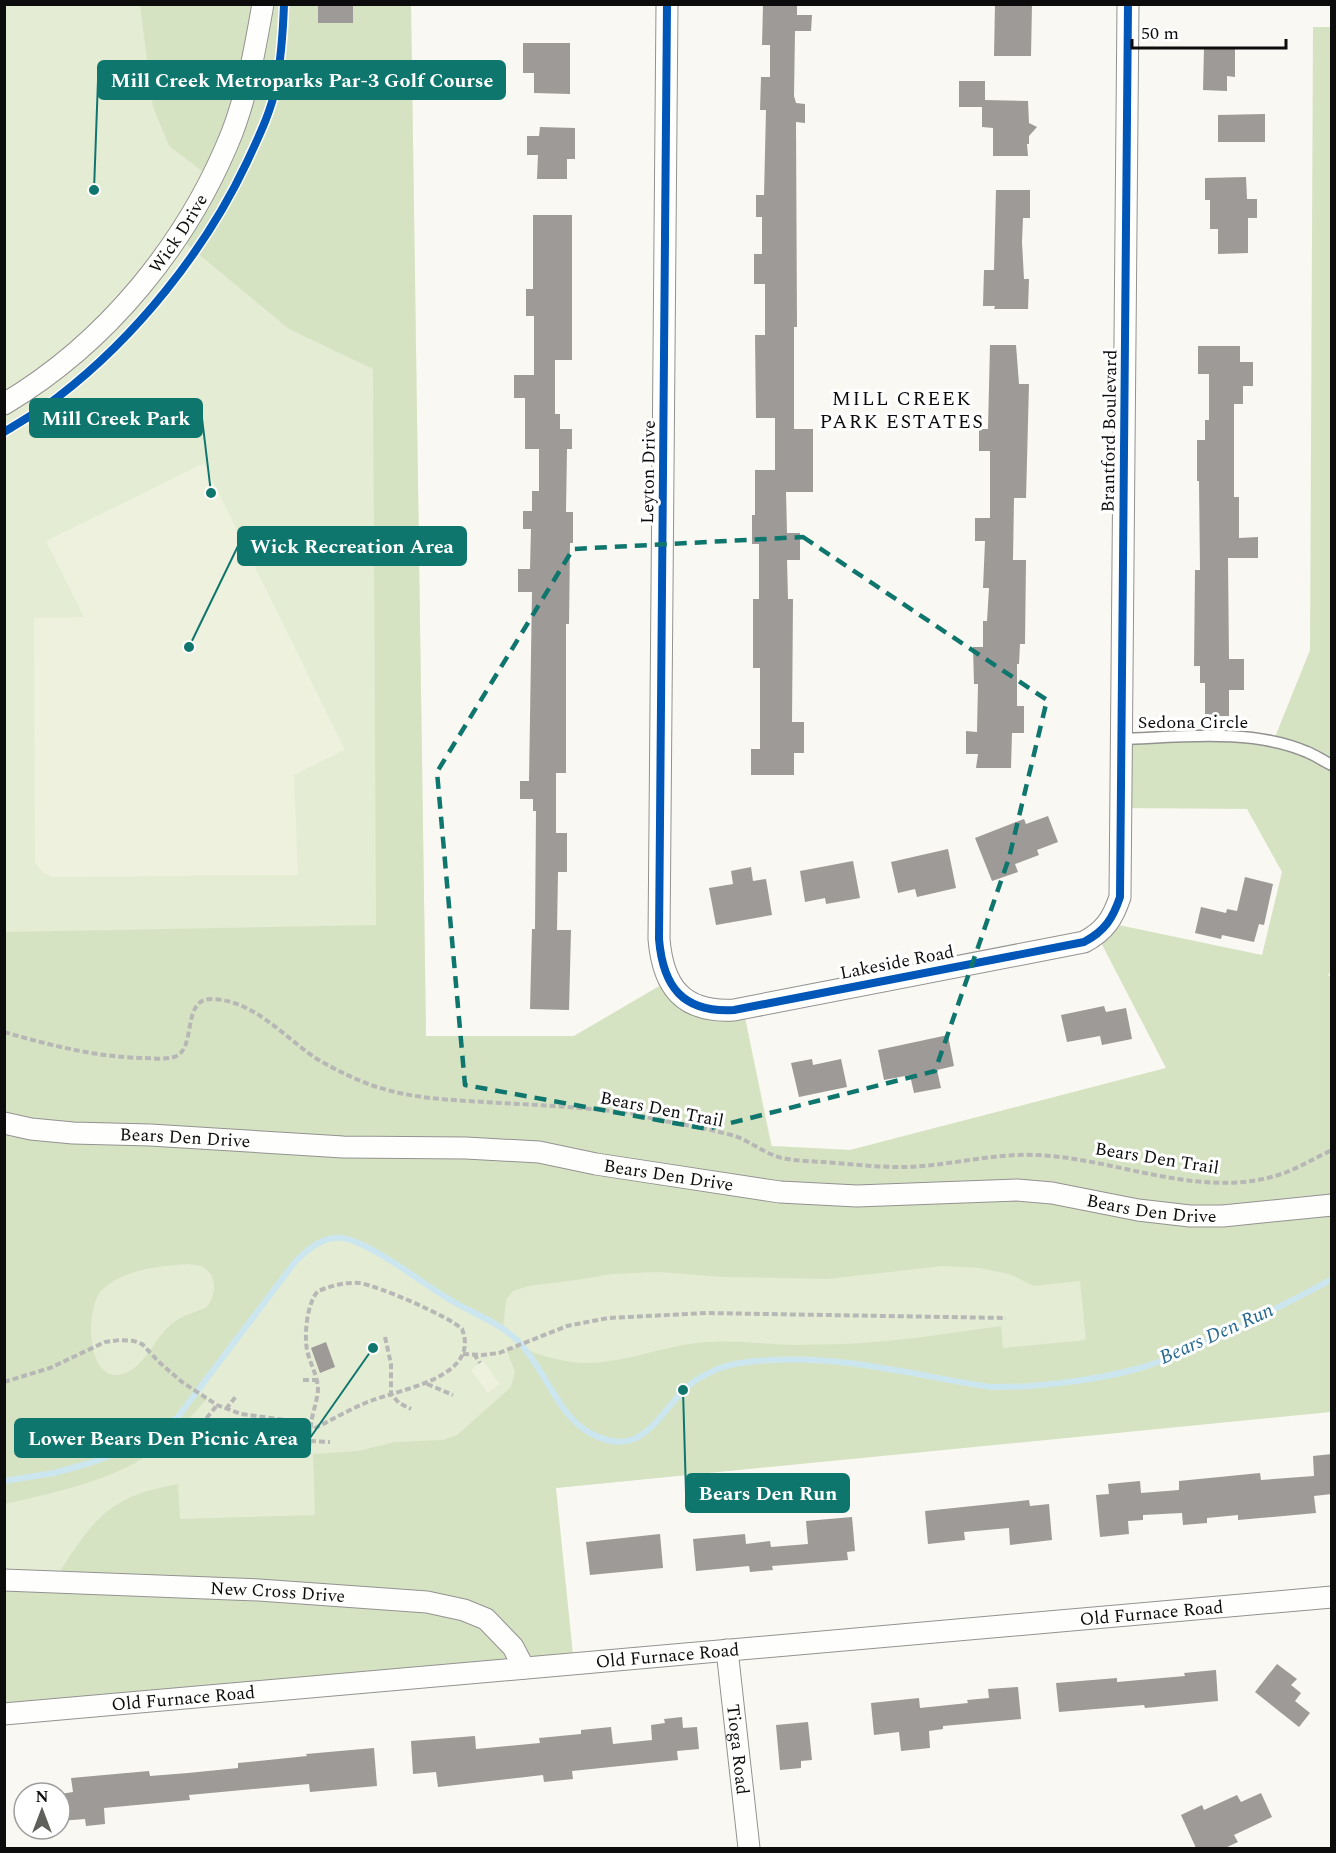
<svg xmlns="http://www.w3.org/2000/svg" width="1336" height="1853" viewBox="0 0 1336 1853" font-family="Spectral,serif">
<rect width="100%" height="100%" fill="#faf8f2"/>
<polygon fill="#e5ecd4" points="5,5 411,5 426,1036 574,1036 668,981 678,992 743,1008 772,1146 850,1150 1166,1068 1331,1410 556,1488 5,1714"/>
<path fill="#d6e3c3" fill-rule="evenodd" d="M140,5H411L426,1036H574L668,981L678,992L743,1008L771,1146L850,1150L1166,1068L1097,935L1109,923L1262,955L1282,872L1247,809L1121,808L1122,739L1273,742L1310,650L1313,27H1331L1332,970L1328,975L1332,978L1331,1412L556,1488L574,1664L5,1714V1580L53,1582C92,1522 104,1497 178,1484L180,1519L315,1515L313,1454L358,1451L395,1442L443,1440L457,1435L511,1387L515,1372L507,1351L521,1345C530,1355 568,1362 581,1363C624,1364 664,1345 706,1342C735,1340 764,1344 793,1345C810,1345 826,1344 843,1344C896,1342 949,1333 1001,1326L1003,1348L1086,1340L1080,1281L1034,1286L1009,1274L980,1268L943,1266L828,1279L723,1277L658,1272L613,1274L577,1280L528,1286L513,1291L506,1300L503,1329C485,1320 467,1311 450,1300C427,1286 363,1237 338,1238C320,1238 308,1250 295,1262L196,1392L207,1399C192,1415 178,1433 161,1446C118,1480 57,1492 5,1504L4,932L376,925L373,369L289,329L178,237L211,178L169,146L153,107ZM188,1264C192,1265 199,1265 203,1267C218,1276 216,1295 207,1307C197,1312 183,1315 174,1322C155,1335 146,1367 123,1374C85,1385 85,1306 102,1290C123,1269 160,1266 188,1264Z"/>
<g fill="#edf1dd">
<polygon points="204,463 345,750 294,775 298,875 53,877 43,873 35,863 34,618 84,617 46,541"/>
<polygon points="483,1361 500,1384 488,1393 471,1370"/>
</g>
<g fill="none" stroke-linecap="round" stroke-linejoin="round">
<path stroke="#cce6ef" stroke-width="6" d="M4,1481L54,1473L90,1463L120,1452L149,1437L177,1418L295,1262C308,1249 323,1236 342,1238C371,1242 424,1285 452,1301C474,1314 500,1323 518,1341C544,1367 558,1416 590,1433C638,1459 654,1422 682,1392C692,1381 707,1373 720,1368C737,1362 756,1361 774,1360C847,1356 918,1376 990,1387C1033,1388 1099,1380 1140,1368C1165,1361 1189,1349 1212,1339C1253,1320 1293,1301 1332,1279"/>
</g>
<g fill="#9d9a97">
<polygon points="763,4 797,4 797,15 812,15 811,31 795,31 794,96 796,103 805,104 805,123 796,122 797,327 794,327 794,429 813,429 813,492 786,492 787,533 800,533 800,560 787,560 788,599 793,599 792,722 804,722 804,753 794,753 794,775 751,775 751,749 760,749 760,668 753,668 753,599 759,599 759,544 752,544 752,515 755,515 755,470 775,470 775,418 756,418 755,335 765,335 765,284 754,284 754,254 762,254 762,217 756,217 756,195 764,195 766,110 760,110 761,77 770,77 770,45 762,45"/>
<polygon points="995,4 1032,4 1031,56 994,56"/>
<polygon points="353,5 353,23 318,23 318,6"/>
<polygon points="523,43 570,43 570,94 534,93 534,73 523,73"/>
<polygon points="1204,48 1235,48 1235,77 1227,76 1227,91 1203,90"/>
<polygon points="959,81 985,81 985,100 1028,101 1029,123 1037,127 1029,136 1029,144 1027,144 1028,156 993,156 993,128 982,127 982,107 959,107"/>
<polygon points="1265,114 1265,142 1218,142 1218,115"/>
<polygon points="540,127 575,128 575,159 567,159 567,179 537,179 538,155 527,155 527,136 539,136"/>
<polygon points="1246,177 1247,199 1257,199 1257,218 1248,218 1248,253 1218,254 1218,229 1210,229 1210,200 1205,200 1205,178"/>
<polygon points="996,190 1030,190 1030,218 1023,218 1022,242 1024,279 1029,279 1028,309 994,309 995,306 983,306 984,270 994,270"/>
<polygon points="533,215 572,215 572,360 555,360 555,414 560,414 560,429 572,429 572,449 567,449 566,512 573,512 573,543 570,543 569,624 566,624 566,773 556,773 556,833 567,833 567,872 558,872 557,930 571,930 569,1010 530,1009 532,929 535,929 536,811 533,811 533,799 520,799 520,781 529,781 532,592 518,592 518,569 530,569 531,529 523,529 523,511 532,511 532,491 539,491 539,449 525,449 525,398 514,398 514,375 534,375 534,316 526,316 526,289 533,289"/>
<polygon points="990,345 1016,345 1019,384 1029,384 1026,498 1014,498 1013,560 1026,560 1025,644 1020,644 1019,664 1017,664 1017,706 1024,706 1024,733 1012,733 1011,768 976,768 978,754 966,754 966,731 977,732 978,684 974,684 973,647 983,647 983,621 987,621 989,588 983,588 985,541 975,541 975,518 990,518 990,451 979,451 979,429 988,429"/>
<polygon points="1198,346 1240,346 1240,362 1253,362 1253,386 1243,386 1243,404 1234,404 1234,497 1239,497 1239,538 1258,537 1258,558 1228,558 1229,659 1244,659 1244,690 1229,690 1229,716 1205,716 1205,683 1200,683 1200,666 1194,666 1195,570 1200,570 1199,481 1197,481 1197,440 1205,440 1205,420 1209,420 1209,374 1198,374"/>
<polygon points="1048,816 1058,842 1037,850 1039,855 1015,864 1018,872 992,881 975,838 1024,819 1026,824"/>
<polygon points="948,849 956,888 917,897 915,889 898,893 891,862"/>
<polygon points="853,861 860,898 826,904 825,898 805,902 800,871"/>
<polygon points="751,867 753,881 766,879 772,915 716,925 709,888 733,884 731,871"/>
<polygon points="1245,877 1273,884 1264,925 1259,924 1254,942 1222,935 1221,939 1195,933 1201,907 1226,913 1227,909 1237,911"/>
<polygon points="1104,1006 1106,1012 1126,1008 1132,1039 1102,1045 1100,1036 1067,1042 1061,1015"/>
<polygon points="948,1035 954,1066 937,1070 941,1088 914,1093 910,1075 884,1080 878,1050"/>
<polygon points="812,1059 813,1065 841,1059 847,1087 799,1097 791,1063"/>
<polygon points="326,1342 335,1367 320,1373 311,1348"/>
<polygon points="1332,1454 1332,1494 1314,1496 1316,1513 1238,1520 1238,1515 1207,1518 1207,1523 1183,1525 1182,1513 1143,1515 1143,1520 1128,1521 1129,1534 1100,1537 1096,1495 1109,1494 1108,1484 1140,1481 1141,1493 1179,1490 1179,1481 1260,1473 1261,1480 1314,1476 1313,1456"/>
<polygon points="1029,1500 1030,1506 1049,1504 1052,1540 1010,1545 1009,1528 964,1532 965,1540 928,1544 925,1511"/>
<polygon points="852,1517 855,1551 847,1552 848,1560 772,1566 773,1570 750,1572 749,1566 696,1571 693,1539 745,1534 746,1544 770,1541 771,1547 808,1544 806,1521"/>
<polygon points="660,1534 663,1568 590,1575 586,1542"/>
<polygon points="1277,1664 1297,1679 1291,1685 1301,1693 1295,1701 1310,1713 1299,1727 1255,1692"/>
<polygon points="1216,1670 1218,1701 1145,1708 1144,1705 1059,1712 1056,1683 1117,1678 1117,1682 1185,1676 1184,1673"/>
<polygon points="1018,1687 1021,1719 943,1726 943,1729 929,1731 930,1748 901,1751 899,1732 874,1735 871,1703 919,1698 920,1708 968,1703 967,1700 989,1698 988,1689"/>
<polygon points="682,1717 683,1728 697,1727 699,1749 677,1751 678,1760 572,1771 573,1779 544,1782 543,1775 438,1787 436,1772 413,1774 411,1741 475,1736 476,1749 540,1743 539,1738 581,1734 581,1730 611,1727 613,1744 652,1740 651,1725 665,1723 664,1719"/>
<polygon points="808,1722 812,1760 801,1761 801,1768 780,1770 776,1725"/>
<polygon points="374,1748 377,1786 310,1792 309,1784 189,1795 190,1800 104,1808 105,1824 86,1826 85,1819 60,1821 60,1794 73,1792 71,1778 149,1771 150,1776 188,1773 238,1768 238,1763 307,1756 306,1754"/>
<polygon points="1261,1793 1272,1817 1234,1835 1238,1842 1225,1848 1196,1848 1181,1815 1202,1805 1204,1810 1237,1795 1241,1802"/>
</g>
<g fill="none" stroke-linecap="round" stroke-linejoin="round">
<g stroke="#939290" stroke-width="13">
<path id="lane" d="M1122,739C1180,737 1252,728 1307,752C1315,755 1323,761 1332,765"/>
</g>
<g stroke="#939290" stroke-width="23">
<g id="street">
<path d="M667,4L659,939C663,987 683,1013 734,1010L1084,942C1105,931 1113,918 1120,897L1128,4"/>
<path id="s1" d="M4,404C107,343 188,243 232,133C248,91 255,48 263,4"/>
<path id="s2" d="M4,1123L31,1129L73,1133L150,1135L343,1147L466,1148L539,1152L596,1164L780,1192L857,1196L1017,1190L1052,1193L1138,1210L1190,1216H1223L1332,1205"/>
<path id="s3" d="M4,1580L259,1590L427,1602L464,1610L486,1619L513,1647L524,1668"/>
<path id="s4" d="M727,1650L749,1848"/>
<path id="s5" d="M4,1714L1332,1597"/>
</g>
</g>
<g stroke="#b7b7b6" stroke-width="4" stroke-dasharray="6 3" stroke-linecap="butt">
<path d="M4,1032C49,1045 96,1057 142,1058C152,1058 164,1060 174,1057C198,1050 180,997 213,999C255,1001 284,1037 317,1059C336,1070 354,1079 374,1086C415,1100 458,1100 500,1103C544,1105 588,1108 631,1113C658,1121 684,1124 711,1130C722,1133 736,1135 746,1141C758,1147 769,1155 782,1158C795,1161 810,1161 823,1162C849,1164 874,1167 900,1167C946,1167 990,1153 1036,1155C1118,1158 1205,1203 1287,1172C1302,1166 1317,1157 1332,1150"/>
<polyline points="385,1337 391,1364 391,1394 399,1403 411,1409"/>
<polyline points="463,1354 482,1355 499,1353 567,1326 608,1318 707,1313 1006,1318"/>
<polyline points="474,1354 480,1363"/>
<polyline points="303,1380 317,1380"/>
<polyline points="4,1382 50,1368 105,1342 120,1340 134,1341 142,1344 160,1363 182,1382 217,1405 241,1414 293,1421 303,1424 311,1431"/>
<polyline points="427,1384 453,1395"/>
<polyline points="226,1409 237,1395"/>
<polyline points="310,1441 330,1442"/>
<path d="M276,1452C287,1442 298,1437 311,1430C332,1420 351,1408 373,1400C402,1389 481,1377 462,1329C450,1317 377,1285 359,1283C344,1282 331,1286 318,1291C307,1303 304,1334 307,1350C310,1364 318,1376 318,1390C317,1400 314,1409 312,1418C310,1429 310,1440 309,1451"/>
<polyline points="185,1456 309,1451 309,1454"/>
<path d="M185,1457C186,1438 206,1420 217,1405"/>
</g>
<use href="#lane" stroke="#fefefd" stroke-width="10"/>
<use href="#street" stroke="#fefefd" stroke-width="21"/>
<g stroke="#fff" stroke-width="11">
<g id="cycleway">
<path d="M667,4L659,939C663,987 683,1013 734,1010L1084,942C1105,931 1113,918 1120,897L1128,4"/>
<path d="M4,432C22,421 41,410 58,397C136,337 205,251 247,162C258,138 271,112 276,86C281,59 283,32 284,4"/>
</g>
</g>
<use href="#cycleway" stroke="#0057b8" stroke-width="8"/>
</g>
<path fill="none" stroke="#0f766e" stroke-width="4.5" stroke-dasharray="12 8" stroke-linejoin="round" d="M803,537L1047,700L1009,858L935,1071L707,1129L465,1085L437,772L573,549Z"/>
<g text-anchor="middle" stroke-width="6" stroke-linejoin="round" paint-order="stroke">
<g font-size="18" fill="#0c0c0c" stroke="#fff">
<text dy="6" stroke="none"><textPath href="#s1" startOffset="246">Wick Drive</textPath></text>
<text transform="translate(1109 431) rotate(-89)" y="6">Brantford Boulevard</text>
<text transform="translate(648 472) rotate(-89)" y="6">Leyton Drive</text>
<text x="1193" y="728">Sedona Circle</text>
<text transform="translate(897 962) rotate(-11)" y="6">Lakeside Road</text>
<text transform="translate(662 1109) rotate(11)" y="6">Bears Den Trail</text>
<text dy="6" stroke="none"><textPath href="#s2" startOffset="182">Bears Den Drive</textPath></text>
<text transform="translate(1157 1158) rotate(9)" y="6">Bears Den Trail</text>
<text dy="6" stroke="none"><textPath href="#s2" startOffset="668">Bears Den Drive</textPath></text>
<text dy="6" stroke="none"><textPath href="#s2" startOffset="1154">Bears Den Drive</textPath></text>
<text dy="6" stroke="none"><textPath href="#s3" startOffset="274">New Cross Drive</textPath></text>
<text dy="6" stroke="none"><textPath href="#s5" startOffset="1152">Old Furnace Road</textPath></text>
<text dy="6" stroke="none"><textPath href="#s5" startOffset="666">Old Furnace Road</textPath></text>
<text dy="6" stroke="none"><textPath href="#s5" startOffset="180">Old Furnace Road</textPath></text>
<text dy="6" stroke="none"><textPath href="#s4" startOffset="100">Tioga Road</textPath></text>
</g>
<g font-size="20" letter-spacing="1.5" fill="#0c0c0c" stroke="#fff">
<text x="902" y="405">MILL CREEK<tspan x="902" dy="23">PARK ESTATES</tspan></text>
</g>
<g font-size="20" font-style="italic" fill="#25688f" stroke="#fff">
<text transform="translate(1216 1333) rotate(-24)" y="7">Bears Den Run</text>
</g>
</g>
<path fill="none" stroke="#0f766e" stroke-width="2" d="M94 190L98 80M211 493L202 418M189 647L238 546M373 1348L310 1438M683 1390L686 1493"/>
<g fill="#0f766e" stroke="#fff" stroke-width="2">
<circle cx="94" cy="190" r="6"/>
<circle cx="211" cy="493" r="6"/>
<circle cx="189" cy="647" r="6"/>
<circle cx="373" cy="1348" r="6"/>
<circle cx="683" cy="1390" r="6"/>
</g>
<g fill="#0f766e" stroke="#0f766e" stroke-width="2">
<rect x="98" y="61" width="407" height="38" rx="6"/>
<rect x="30" y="399" width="172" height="38" rx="6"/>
<rect x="238" y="527" width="228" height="38" rx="6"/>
<rect x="15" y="1419" width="295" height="38" rx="6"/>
<rect x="686" y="1474" width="163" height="38" rx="6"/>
</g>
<g font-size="20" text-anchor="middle" font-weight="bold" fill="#fff">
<text x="302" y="87">Mill Creek Metroparks Par-3 Golf Course</text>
<text x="116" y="425">Mill Creek Park</text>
<text x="352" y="553">Wick Recreation Area</text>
<text x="163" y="1445">Lower Bears Den Picnic Area</text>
<text x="768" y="1500">Bears Den Run</text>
</g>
<rect width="1336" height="1853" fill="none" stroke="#0c0c0c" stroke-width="12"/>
<g transform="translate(42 1811)"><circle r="28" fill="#ffffff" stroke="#9e9e9e" stroke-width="1.5"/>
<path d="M0-4.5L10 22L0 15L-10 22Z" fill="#5f5f5c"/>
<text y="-9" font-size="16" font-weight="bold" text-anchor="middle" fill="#0c0c0c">N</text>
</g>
<path d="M1132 39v9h154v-9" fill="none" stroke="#0c0c0c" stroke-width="3"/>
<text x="1141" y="39" font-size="18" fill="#0c0c0c" stroke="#ffffff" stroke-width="4.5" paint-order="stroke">50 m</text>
</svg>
